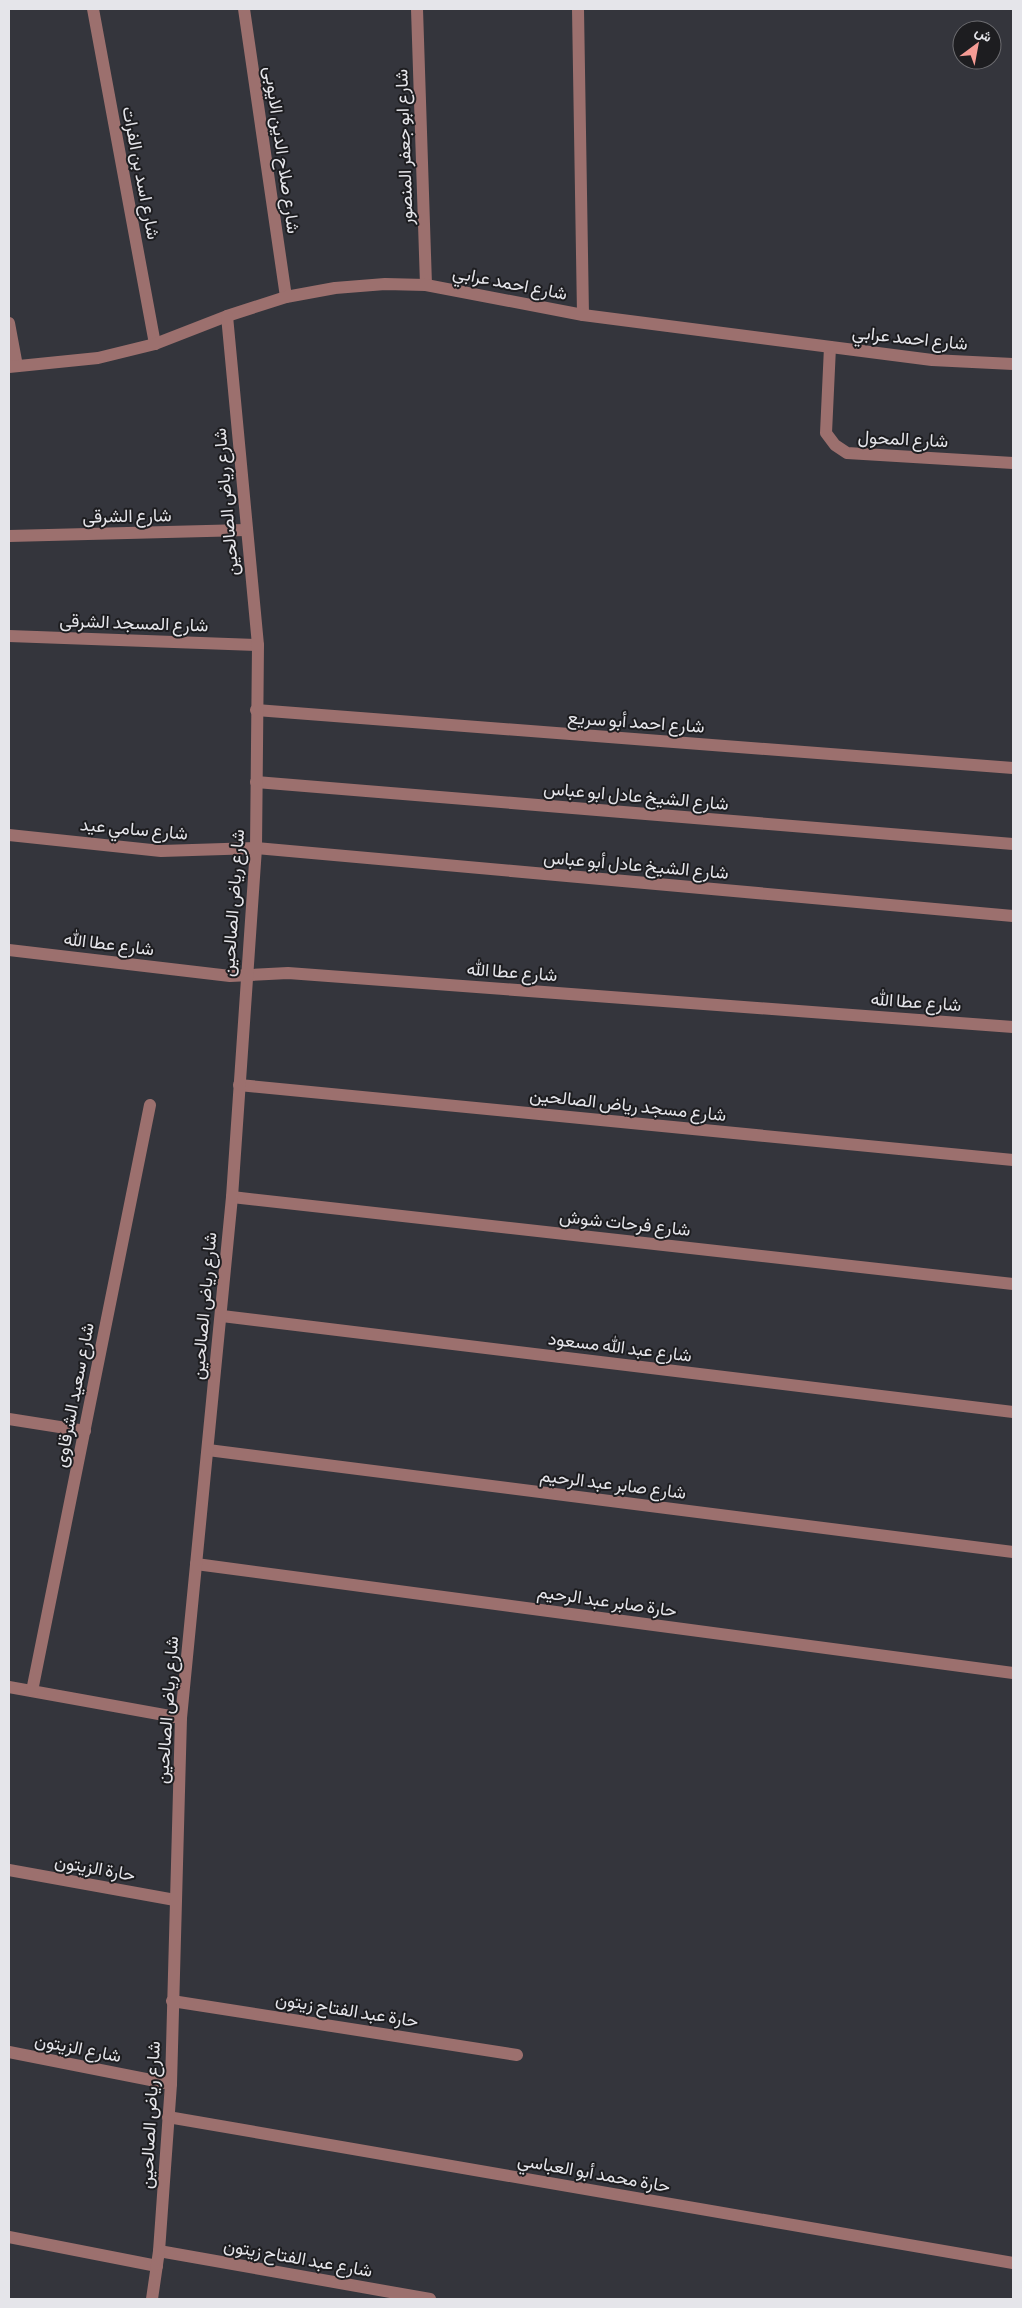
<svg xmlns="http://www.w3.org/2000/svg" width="1022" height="2308" viewBox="0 0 1022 2308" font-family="'Alegreya Sans',Vazirmatn,sans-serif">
<rect width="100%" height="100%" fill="#34353c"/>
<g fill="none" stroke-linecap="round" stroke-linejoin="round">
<g stroke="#9c706e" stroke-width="12">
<polyline points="93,9 155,344"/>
<polyline points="244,9 286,297"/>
<polyline points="417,9 426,285"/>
<polyline points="578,9 583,315"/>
<polyline points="9,323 17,366"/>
<polyline points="830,347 826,433 835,445 847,453 1013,463"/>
<polyline points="9,367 98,358 155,344 227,316 286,297 335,288 385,284 426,285 583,315 932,360 1013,364"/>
<polyline points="9,536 246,530"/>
<polyline points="9,636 258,645"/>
<polyline points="256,710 1013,768"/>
<polyline points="256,782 1013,844"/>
<polyline points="9,835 161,851 256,848 1013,916"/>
<polyline points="9,950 230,976 288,973 1013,1027"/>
<polyline points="239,1085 1013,1160"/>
<polyline points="232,1197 1013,1284"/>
<polyline points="222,1316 1013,1412"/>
<polyline points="9,1419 85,1431"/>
<polyline points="208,1450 1013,1552"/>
<polyline points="196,1564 1013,1673"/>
<polyline points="9,1687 181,1718"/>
<polyline points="32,1691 150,1105"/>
<polyline points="9,1870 175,1900"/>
<polyline points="172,2001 517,2055"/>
<polyline points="9,2052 171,2084"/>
<polyline points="168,2117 1013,2263"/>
<polyline points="9,2237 157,2266"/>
<polyline points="159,2251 430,2299"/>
<polyline points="152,2299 159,2251 171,2084 181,1718 232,1197 256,848 258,645 227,316"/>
</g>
</g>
<g text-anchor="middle" stroke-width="4" stroke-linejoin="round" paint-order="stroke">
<g font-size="18" fill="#e5e5ea" stroke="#1d1d20">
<text transform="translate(404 147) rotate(-92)" y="6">شارع ابو جعفر المنصور</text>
<text transform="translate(282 150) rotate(82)" y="6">شارع صلاح الدين الايوبى</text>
<text transform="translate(141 173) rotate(79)" y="6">شارع اسد بن الفرات</text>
<text transform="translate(510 283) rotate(11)" y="6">شارع احمد عرابي</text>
<text transform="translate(910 338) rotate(6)" y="6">شارع احمد عرابي</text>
<text transform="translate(903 439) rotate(3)" y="6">شارع المحول</text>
<text transform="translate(226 502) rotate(-95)" y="6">شارع رياض الصالحين</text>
<text transform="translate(127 516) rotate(-1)" y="6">شارع الشرقى</text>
<text transform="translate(134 623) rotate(2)" y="6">شارع المسجد الشرقى</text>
<text transform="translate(636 722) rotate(4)" y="6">شارع احمد أبو سريع</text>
<text transform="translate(636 796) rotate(5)" y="6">شارع الشيخ عادل ابو عباس</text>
<text transform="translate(134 829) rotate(5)" y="6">شارع سامي عيد</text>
<text transform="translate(636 865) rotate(5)" y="6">شارع الشيخ عادل أبو عباس</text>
<text transform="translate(233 903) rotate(-86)" y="6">شارع رياض الصالحين</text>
<text transform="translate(109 944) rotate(7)" y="6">شارع عطا الله</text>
<text transform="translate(512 972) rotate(4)" y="6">شارع عطا الله</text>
<text transform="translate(916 1002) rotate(4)" y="6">شارع عطا الله</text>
<text transform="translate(628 1105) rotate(6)" y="6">شارع مسجد رياض الصالحين</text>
<text transform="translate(625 1223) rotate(6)" y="6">شارع فرحات شوش</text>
<text transform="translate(204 1306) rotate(-85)" y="6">شارع رياض الصالحين</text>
<text transform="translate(620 1347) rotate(7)" y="6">شارع عبد الله مسعود</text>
<text transform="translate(74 1395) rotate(-79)" y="6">شارع سعيد الشرقاوى</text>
<text transform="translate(613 1484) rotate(7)" y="6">شارع صابر عبد الرحيم</text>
<text transform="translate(607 1601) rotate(8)" y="6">حارة صابر عبد الرحيم</text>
<text transform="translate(167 1710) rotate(-86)" y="6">شارع رياض الصالحين</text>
<text transform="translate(95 1868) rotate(10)" y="6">حارة الزيتون</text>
<text transform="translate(347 2010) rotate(9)" y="6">حارة عبد الفتاح زيتون</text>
<text transform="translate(78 2048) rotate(11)" y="6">شارع الزيتون</text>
<text transform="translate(150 2115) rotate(-87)" y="6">شارع رياض الصالحين</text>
<text transform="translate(594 2173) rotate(10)" y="6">حارة محمد أبو العباسي</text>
<text transform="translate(298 2258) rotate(10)" y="6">شارع عبد الفتاح زيتون</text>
</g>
</g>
<rect width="1022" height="2308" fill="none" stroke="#e5e5ea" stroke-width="20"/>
<g transform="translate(977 45) rotate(32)"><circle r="24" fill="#1d1d20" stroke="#6d6d71"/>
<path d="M0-4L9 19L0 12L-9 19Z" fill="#f59c95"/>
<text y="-8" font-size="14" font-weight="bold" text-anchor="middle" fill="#e5e5ea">ش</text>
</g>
</svg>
